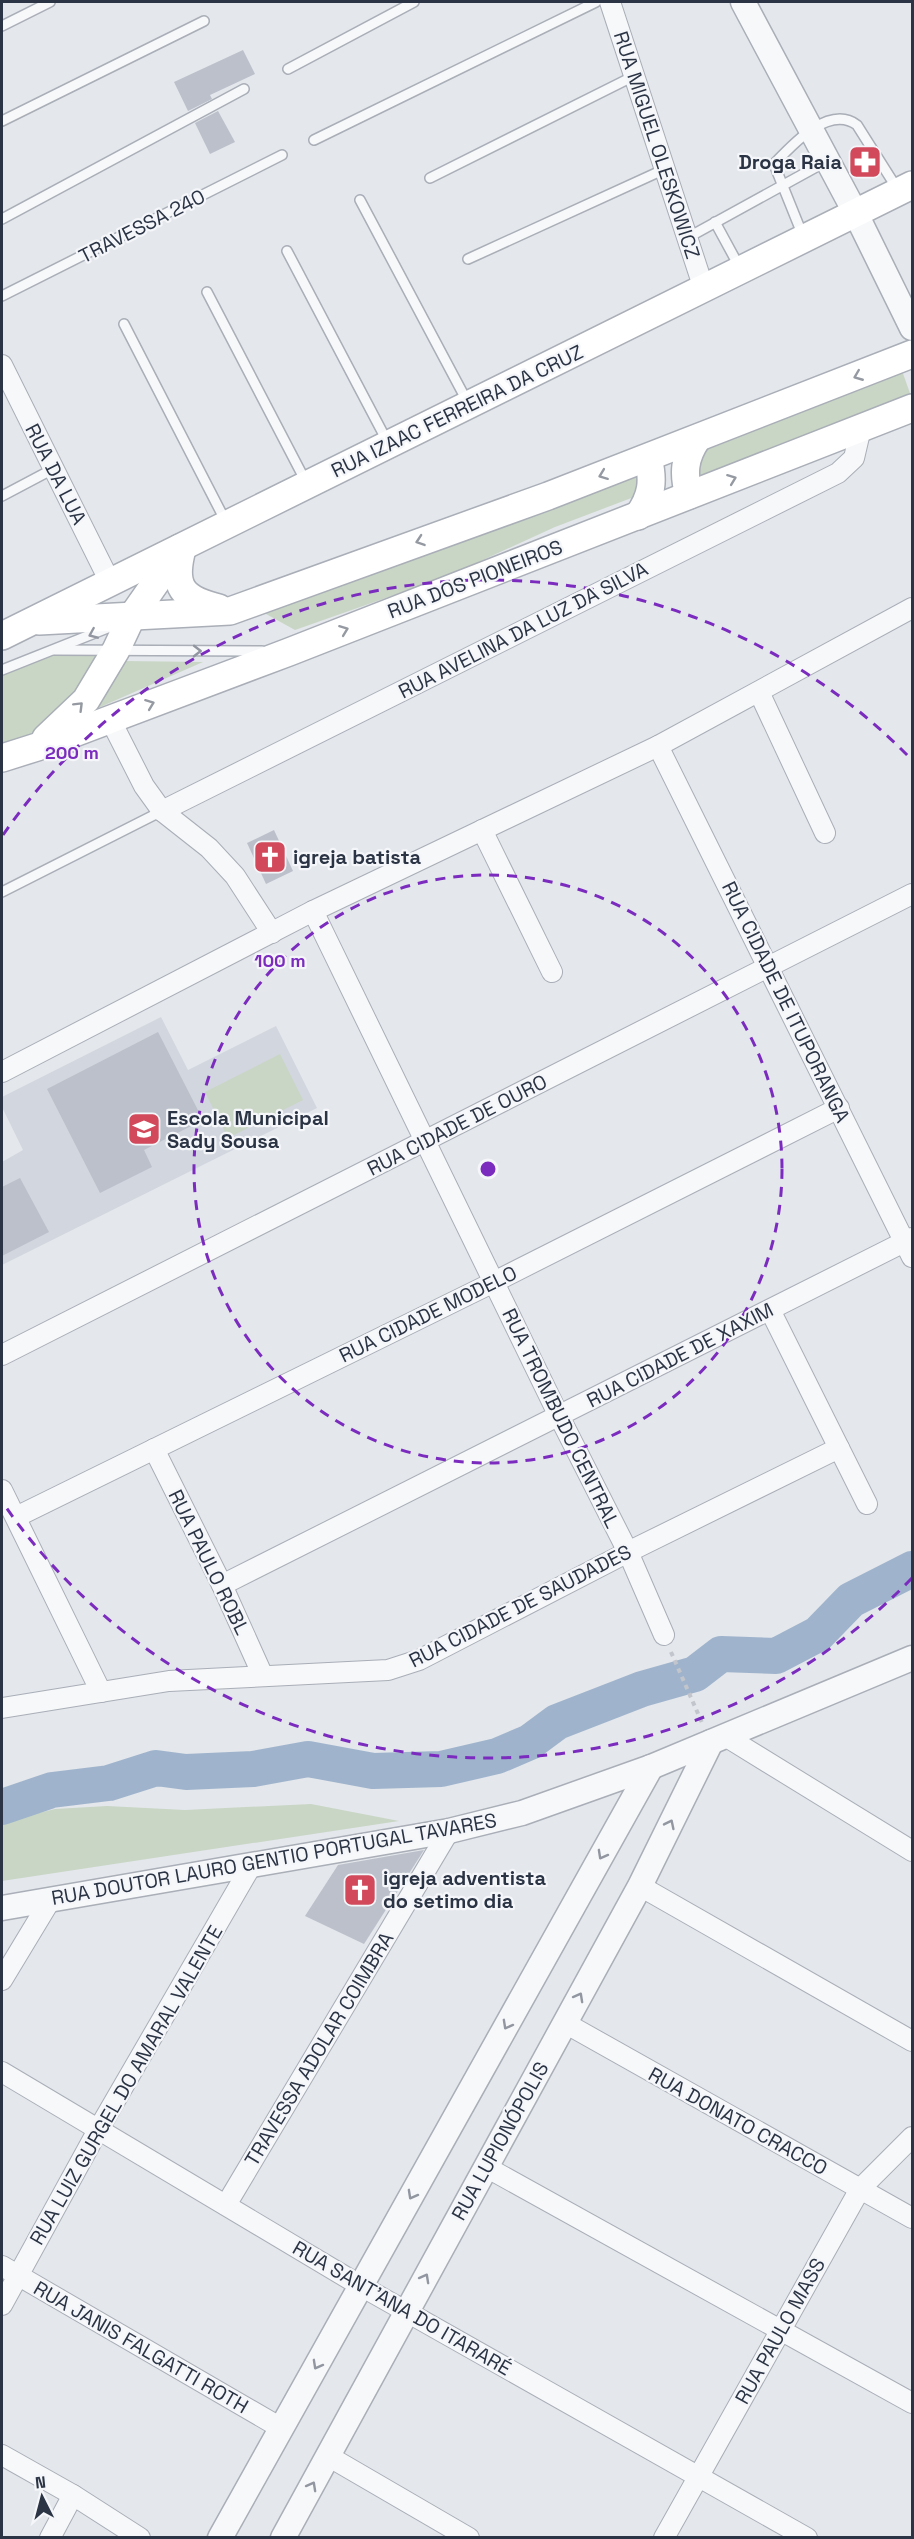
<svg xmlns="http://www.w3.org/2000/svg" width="914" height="2539" viewBox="0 0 914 2539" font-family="'Space Grotesk',sans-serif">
<rect width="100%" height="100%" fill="#e4e7ec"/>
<polygon fill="#d2d6de" points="161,1017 188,1070 276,1026 317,1108 2,1265 2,1162 23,1150 2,1107 2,1097"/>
<g fill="#c9d6c5">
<polygon points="900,365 912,399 696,482 695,453"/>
<polygon points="637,464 641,490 634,497 555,527 448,576 295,630 257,609"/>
<polygon points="50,654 107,655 34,745 2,754 2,673"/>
<polygon points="124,661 203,662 91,711"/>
<polygon points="280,1054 303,1100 228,1138 205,1092"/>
<polygon points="311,1804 399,1821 2,1881 2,1822 55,1809 107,1806 185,1810"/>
</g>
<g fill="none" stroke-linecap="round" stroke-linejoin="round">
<polyline stroke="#9fb4cc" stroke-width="36" points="2,1807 52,1790 109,1783 156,1768 186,1772 253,1769 308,1759 373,1771 441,1769 497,1756 530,1742 557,1722 642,1689 695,1674 721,1654 776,1656 818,1634 851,1600 912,1569"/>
</g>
<g fill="#bbc0ca">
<polygon points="243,50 255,74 210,95 212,99 188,111 174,82"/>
<polygon points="218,111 235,142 210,154 195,123"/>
<polygon points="274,830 293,871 266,884 247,843"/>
<polygon points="158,1032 203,1120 144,1150 152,1167 100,1193 47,1089"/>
<polygon points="20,1178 49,1232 2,1256 2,1187"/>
<polygon points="424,1850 364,1944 305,1916 338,1865"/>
</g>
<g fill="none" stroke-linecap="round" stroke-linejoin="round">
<g stroke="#a9aeb7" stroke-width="12">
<g id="service">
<polyline points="2,26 50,2"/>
<polyline points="288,69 414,2"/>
<polyline points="2,121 204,21"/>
<polyline points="314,140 596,2"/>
<polyline points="430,178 634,76"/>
<polyline points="360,200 468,403"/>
<polyline points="2,219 244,89"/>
<polyline points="715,222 740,268"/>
<path d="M803,236L774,164C792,145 829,104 857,125L898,190"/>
<polyline points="687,238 827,161"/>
<polyline points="287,251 387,441"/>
<polyline points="468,259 665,169"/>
<polyline points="207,292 306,482"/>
<polyline points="2,296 282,155"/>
<polyline points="124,324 226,522"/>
<polyline points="2,496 53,469"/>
<polyline points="55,650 262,651"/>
<polyline points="2,670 110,627"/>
<polyline points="2,892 162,811"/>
</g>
</g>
<g stroke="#a9aeb7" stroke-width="22">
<g id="minor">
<polyline points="610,2 704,289"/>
<polyline points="2,365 110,582"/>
<polyline points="759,692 825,833"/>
<polyline points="110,719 144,786 162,811 209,848 235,876 272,933"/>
<polyline points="658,746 912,1257"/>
<polyline points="162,811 838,473 854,458 861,428"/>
<polyline points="482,830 552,972"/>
<polyline points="313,911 559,1416 628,1552 664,1635"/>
<polyline points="2,1072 313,911 658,746 912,608"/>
<polyline points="770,1310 867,1504"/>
<polyline points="2,1355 912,894"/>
<polyline points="154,1449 222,1585 263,1676"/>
<polyline points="2,1490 101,1692"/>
<polyline points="16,1517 494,1282 839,1108"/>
<polyline points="222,1585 912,1238"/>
<polyline points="2,1708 169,1681 388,1670 419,1660 628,1552 839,1448"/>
<polyline points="725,1736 912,1851"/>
<polyline points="640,1886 912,2041"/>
<polyline points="2,1980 51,1899"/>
<polyline points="565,2023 912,2218"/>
<polyline points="2,2072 361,2286 807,2538"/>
<polyline points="486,2167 912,2403"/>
<polyline points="226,2205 449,1831"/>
<polyline points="2,2266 281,2428"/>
<polyline points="2,2305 98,2130 251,1866"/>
<polyline points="2,2455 73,2495 140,2538"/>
<polyline points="328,2456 469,2538"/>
<polyline points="50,2538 73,2495"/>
<polyline points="664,2538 860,2189 912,2137"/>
</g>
</g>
<g stroke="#a9aeb7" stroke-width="27">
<g id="tertiary">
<polyline points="743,2 856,214 912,328"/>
<polyline points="2,1908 449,1831 522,1813 651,1767 912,1658"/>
<polyline points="220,2538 651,1767"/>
<polyline points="283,2538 640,1886 711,1742"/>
</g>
</g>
<g stroke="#a9aeb7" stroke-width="30">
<g id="secondary">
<path d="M689,495C683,474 684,458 697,439"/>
<path d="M638,516C652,496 654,481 648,458"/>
<path d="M182,549C172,587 182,599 219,608"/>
<polyline points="39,621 230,611 548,496 912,354"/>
<polyline points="2,636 912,185"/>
<polyline points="46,738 86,700 116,650 131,618 180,548"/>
<polyline points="2,758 37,747 289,652 912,408"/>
</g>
</g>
<polyline stroke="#c2c5cb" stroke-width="4" stroke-dasharray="4.5 4.5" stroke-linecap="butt" points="671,1652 703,1725"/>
<use href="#service" stroke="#f7f8fa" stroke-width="9"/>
<use href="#minor" stroke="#f7f8fa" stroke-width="20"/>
<use href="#tertiary" stroke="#f7f8fa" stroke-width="24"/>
<use href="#secondary" stroke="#fff" stroke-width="27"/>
</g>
<defs><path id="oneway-chevron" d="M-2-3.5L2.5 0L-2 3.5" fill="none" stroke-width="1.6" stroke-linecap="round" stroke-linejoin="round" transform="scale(1.5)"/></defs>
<g stroke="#959aa2">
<use href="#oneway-chevron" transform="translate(858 376) rotate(158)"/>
<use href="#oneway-chevron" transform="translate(603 475) rotate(159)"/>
<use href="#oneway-chevron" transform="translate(732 479) rotate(-21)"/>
<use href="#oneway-chevron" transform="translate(420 541) rotate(161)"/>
<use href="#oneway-chevron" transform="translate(344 630) rotate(-21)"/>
<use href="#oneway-chevron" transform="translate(150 704) rotate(-21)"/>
<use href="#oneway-chevron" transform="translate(79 706) rotate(-45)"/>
</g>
<g stroke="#9196a0">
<use href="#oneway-chevron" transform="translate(93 634) rotate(157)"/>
<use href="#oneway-chevron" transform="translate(197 651)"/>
<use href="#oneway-chevron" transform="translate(670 1824) rotate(-64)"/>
<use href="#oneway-chevron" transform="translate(602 1855) rotate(119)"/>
<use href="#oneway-chevron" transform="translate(579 1997) rotate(-61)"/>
<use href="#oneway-chevron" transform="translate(507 2025) rotate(119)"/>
<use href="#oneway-chevron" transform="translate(412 2195) rotate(119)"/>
<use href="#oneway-chevron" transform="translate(425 2278) rotate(-61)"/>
<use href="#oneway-chevron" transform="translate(317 2365) rotate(119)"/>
<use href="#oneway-chevron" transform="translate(312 2486) rotate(-61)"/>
</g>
<g fill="none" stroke="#7b2cbf" stroke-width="3" stroke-dasharray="10 8">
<circle cx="488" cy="1169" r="294"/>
<path d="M912 1578A589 589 0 0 1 3 1503M3 835A589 589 0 0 1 912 760"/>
</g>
<defs>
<g id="pharmacy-square" transform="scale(1.725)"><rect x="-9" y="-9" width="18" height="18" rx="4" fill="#d1495b" stroke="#f4f6f9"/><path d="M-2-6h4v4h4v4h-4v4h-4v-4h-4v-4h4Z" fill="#fff"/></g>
<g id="church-square" transform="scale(1.725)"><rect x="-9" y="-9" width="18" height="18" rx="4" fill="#d1495b" stroke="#f4f6f9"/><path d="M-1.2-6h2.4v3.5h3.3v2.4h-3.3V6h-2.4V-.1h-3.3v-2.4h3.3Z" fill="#fff"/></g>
<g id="school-square" transform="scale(1.725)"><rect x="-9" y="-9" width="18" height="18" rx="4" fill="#d1495b" stroke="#f4f6f9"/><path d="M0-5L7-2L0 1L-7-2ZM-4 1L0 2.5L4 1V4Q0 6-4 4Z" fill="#fff"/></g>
</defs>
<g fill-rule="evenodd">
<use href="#pharmacy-square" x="865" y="162"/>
<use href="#church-square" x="270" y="857"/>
<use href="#school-square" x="144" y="1129"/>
<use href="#church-square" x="360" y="1890"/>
</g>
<g text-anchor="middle" stroke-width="4.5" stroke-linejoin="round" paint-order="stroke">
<g font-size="20" fill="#2b3445" stroke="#f4f6f9">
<text transform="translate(657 145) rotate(72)" y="7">RUA MIGUEL OLESKOWICZ</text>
<text transform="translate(142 226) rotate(-27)" y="7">TRAVESSA 240</text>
<text transform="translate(457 411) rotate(-26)" y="7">RUA IZAAC FERREIRA DA CRUZ</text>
<text transform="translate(56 474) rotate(63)" y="7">RUA DA LUA</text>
<text transform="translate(475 579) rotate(-21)" y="7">RUA DOS PIONEIROS</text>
<text transform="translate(523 630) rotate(-27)" y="7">RUA AVELINA DA LUZ DA SILVA</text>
<text transform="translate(786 1002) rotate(64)" y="7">RUA CIDADE DE ITUPORANGA</text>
<text transform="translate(457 1125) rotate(-27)" y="7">RUA CIDADE DE OURO</text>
<text transform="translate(428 1314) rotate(-26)" y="7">RUA CIDADE MODELO</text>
<text transform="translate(680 1355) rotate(-27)" y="7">RUA CIDADE DE XAXIM</text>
<text transform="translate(561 1418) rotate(64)" y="7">RUA TROMBUDO CENTRAL</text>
<text transform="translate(209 1562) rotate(64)" y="7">RUA PAULO ROBL</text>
<text transform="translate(520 1606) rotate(-27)" y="7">RUA CIDADE DE SAUDADES</text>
<text transform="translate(274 1859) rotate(-10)" y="7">RUA DOUTOR LAURO GENTIO PORTUGAL TAVARES</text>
<text transform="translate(319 2049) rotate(-59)" y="7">TRAVESSA ADOLAR COIMBRA</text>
<text transform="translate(126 2085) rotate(-60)" y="7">RUA LUIZ GURGEL DO AMARAL VALENTE</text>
<text transform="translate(738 2121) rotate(29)" y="7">RUA DONATO CRACCO</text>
<text transform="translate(500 2141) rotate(-61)" y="7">RUA LUPIONÓPOLIS</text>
<text transform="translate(402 2308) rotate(30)" y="7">RUA SANT'ANA DO ITARARÉ</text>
<text transform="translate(780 2331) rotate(-61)" y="7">RUA PAULO MASS</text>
<text transform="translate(141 2347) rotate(30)" y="7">RUA JANIS FALGATTI ROTH</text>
</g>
<g font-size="20" font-weight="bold" fill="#2b3445" stroke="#f4f6f9" text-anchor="start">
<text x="842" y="169" text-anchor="end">Droga Raia</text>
<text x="293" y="864">igreja batista</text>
<text x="167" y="1125">Escola Municipal<tspan x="167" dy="23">Sady Sousa</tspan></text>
<text x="383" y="1885">igreja adventista<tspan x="383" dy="23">do setimo dia</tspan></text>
</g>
</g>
<circle cx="488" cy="1169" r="9" fill="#7b2cbf" stroke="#f4f6f9" stroke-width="3"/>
<g font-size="18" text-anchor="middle" font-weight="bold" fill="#7b2cbf" stroke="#f4f6f9" stroke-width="4.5" stroke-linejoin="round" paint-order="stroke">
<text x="72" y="759">200 m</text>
<text x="280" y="967">100 m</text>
</g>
<rect width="914" height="2539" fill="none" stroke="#2b3445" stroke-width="6"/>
<g transform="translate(42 2497) rotate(354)" stroke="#f4f6f9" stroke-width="4.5" paint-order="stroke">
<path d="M0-4.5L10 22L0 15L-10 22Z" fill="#2b3445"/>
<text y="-9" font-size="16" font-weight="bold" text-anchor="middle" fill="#2b3445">N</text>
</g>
</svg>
